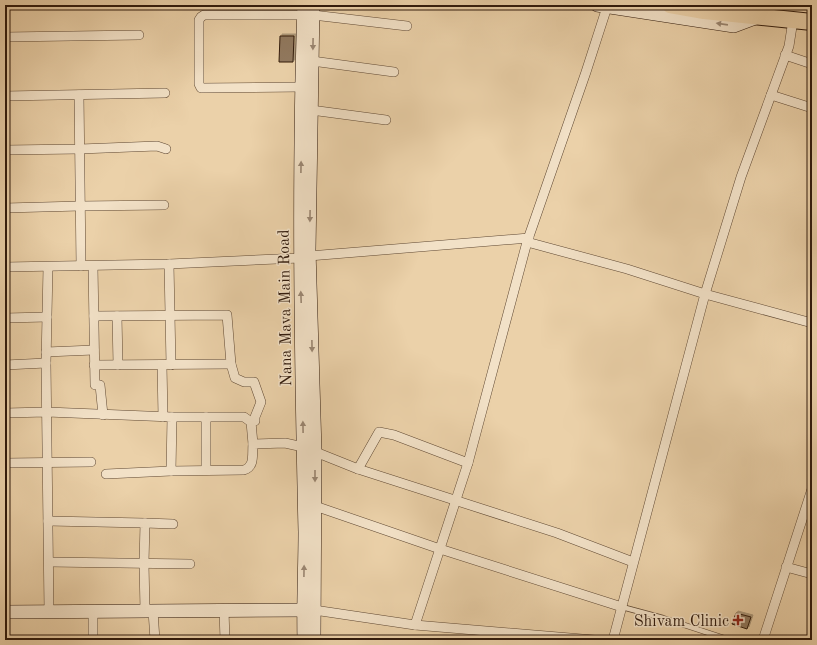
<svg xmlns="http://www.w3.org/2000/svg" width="817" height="645" viewBox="0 0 817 645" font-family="'Old Standard TT',serif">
<defs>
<filter id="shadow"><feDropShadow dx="2" dy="-2" stdDeviation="0" flood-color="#0004"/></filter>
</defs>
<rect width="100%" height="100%" fill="#ebd1a9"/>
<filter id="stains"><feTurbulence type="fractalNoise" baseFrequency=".005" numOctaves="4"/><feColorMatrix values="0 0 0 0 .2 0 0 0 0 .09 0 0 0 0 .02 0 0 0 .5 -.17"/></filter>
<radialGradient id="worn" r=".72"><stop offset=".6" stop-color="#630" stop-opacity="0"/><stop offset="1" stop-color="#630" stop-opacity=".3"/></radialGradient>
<g fill="#91795e" stroke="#301a0c" filter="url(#shadow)">
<polygon points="280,36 294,36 293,62 279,62"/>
<polygon points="736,613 751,617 747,629 732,624"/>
</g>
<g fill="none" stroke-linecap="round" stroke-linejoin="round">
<g stroke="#5f4833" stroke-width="6">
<polyline id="lane" points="622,607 663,618 730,640"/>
</g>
<g stroke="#5f4833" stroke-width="10">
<g id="street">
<polyline points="313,15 407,26"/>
<polyline points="5,37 139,35"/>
<polyline points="785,55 812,64"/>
<polyline points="312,61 394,72"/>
<polyline points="302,87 201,88 199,84 199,20 201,17 204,15 303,15"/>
<polyline points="79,95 81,266"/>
<polyline points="771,95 812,108"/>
<polyline points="5,96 165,93"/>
<polyline points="311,110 386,120"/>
<polyline points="5,150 80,149 157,146 166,149"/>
<polyline points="5,208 80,206 164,205"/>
<polyline points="527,242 627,269 705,294 812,323"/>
<polyline points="169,264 171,365"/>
<polyline points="93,266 95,385"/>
<polyline points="5,267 169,264 300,258 309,256 529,238"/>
<polyline points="48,267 46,363 49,611"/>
<polyline points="94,316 227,315 231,364 235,378 244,382 254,382 261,402 255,417 255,421"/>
<polyline points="117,316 118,365"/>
<polyline points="5,318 47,317"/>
<polyline points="46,352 94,350"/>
<polyline points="5,365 46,363"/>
<polyline points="94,365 231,364"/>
<polyline points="162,365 163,417"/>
<polyline points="100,385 103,415"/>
<polyline points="5,413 47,412 172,417 171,471"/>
<polyline points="172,417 244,417 251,422 253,444"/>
<polyline points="206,417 206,470"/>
<polyline points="5,463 91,462"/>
<polyline points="358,469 379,432 394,435 468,463"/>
<path d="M106,474L171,471L244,470C255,467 252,454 253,444L285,443L303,447L358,469L557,533L633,562"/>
<polyline points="315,506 440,549 622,607"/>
<polyline points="48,521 145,523 144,563 145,611"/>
<polyline points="145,523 173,524"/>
<polyline points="49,562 190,564"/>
<polyline points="786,567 812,574"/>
<polyline points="314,610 415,625 594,640"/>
<polyline points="93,611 93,640"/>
<polyline points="153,611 155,640"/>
<polyline points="224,611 225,640"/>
<polyline points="415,625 468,463 527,242 586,72 607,7"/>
<polyline points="613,640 705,294 741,177 789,46 793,20"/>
<polyline points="763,640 812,489"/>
</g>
</g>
<g stroke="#301a0c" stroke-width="14">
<g id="secondary">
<path d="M304,5C298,180 301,356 305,532C305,568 303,604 304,640"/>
<polyline points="313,5 309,250 315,451 314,640"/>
<polyline points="597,5 734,26 758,17"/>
<polyline points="5,612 310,610"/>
</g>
</g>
<g stroke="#301a0c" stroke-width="18">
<polyline id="highway" points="670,5 704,11 812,22"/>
</g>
<use href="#lane" stroke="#f2e1c7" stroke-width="4.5"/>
<use href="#street" stroke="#f2e1c7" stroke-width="9"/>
<use href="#secondary" stroke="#f2e1c7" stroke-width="13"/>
<use href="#highway" stroke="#ebd1a9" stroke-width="16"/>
</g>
<defs><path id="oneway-solid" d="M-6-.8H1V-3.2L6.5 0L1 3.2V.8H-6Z"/></defs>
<g fill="#9b8773">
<use href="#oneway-solid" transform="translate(722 24) rotate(-172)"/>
<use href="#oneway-solid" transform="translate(313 44) rotate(91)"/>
<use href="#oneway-solid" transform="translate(301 167) rotate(-89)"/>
<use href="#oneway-solid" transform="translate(310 216) rotate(91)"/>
<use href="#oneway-solid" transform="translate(301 297) rotate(-92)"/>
<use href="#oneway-solid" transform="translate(312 346) rotate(89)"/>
<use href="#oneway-solid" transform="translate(303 427) rotate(-91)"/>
<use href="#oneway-solid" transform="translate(315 476) rotate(90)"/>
<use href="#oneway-solid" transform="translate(304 571) rotate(-89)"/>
</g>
<path fill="#8f2418" stroke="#f2e1c7" stroke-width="1.5" d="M736 614h4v4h4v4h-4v4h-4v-4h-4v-4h4z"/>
<g text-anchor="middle" stroke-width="3" stroke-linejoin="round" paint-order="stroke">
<g font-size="16" fill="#301a0c" stroke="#f2e1c7">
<text transform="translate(284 308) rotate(-91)" y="6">Nana Mava Main Road</text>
</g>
<g font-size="16" fill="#301a0c" stroke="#f2e1c7" text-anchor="end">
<text x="729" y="626">Shivam Clinic</text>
</g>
</g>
<rect width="817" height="645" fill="none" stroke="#ebd1a9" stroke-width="20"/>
<rect x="6" y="6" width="805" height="633" fill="none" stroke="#301a0c" stroke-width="2"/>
<rect x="10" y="10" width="797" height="625" fill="none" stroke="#301a0c"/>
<rect width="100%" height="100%" filter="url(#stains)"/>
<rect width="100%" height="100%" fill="url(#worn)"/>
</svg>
